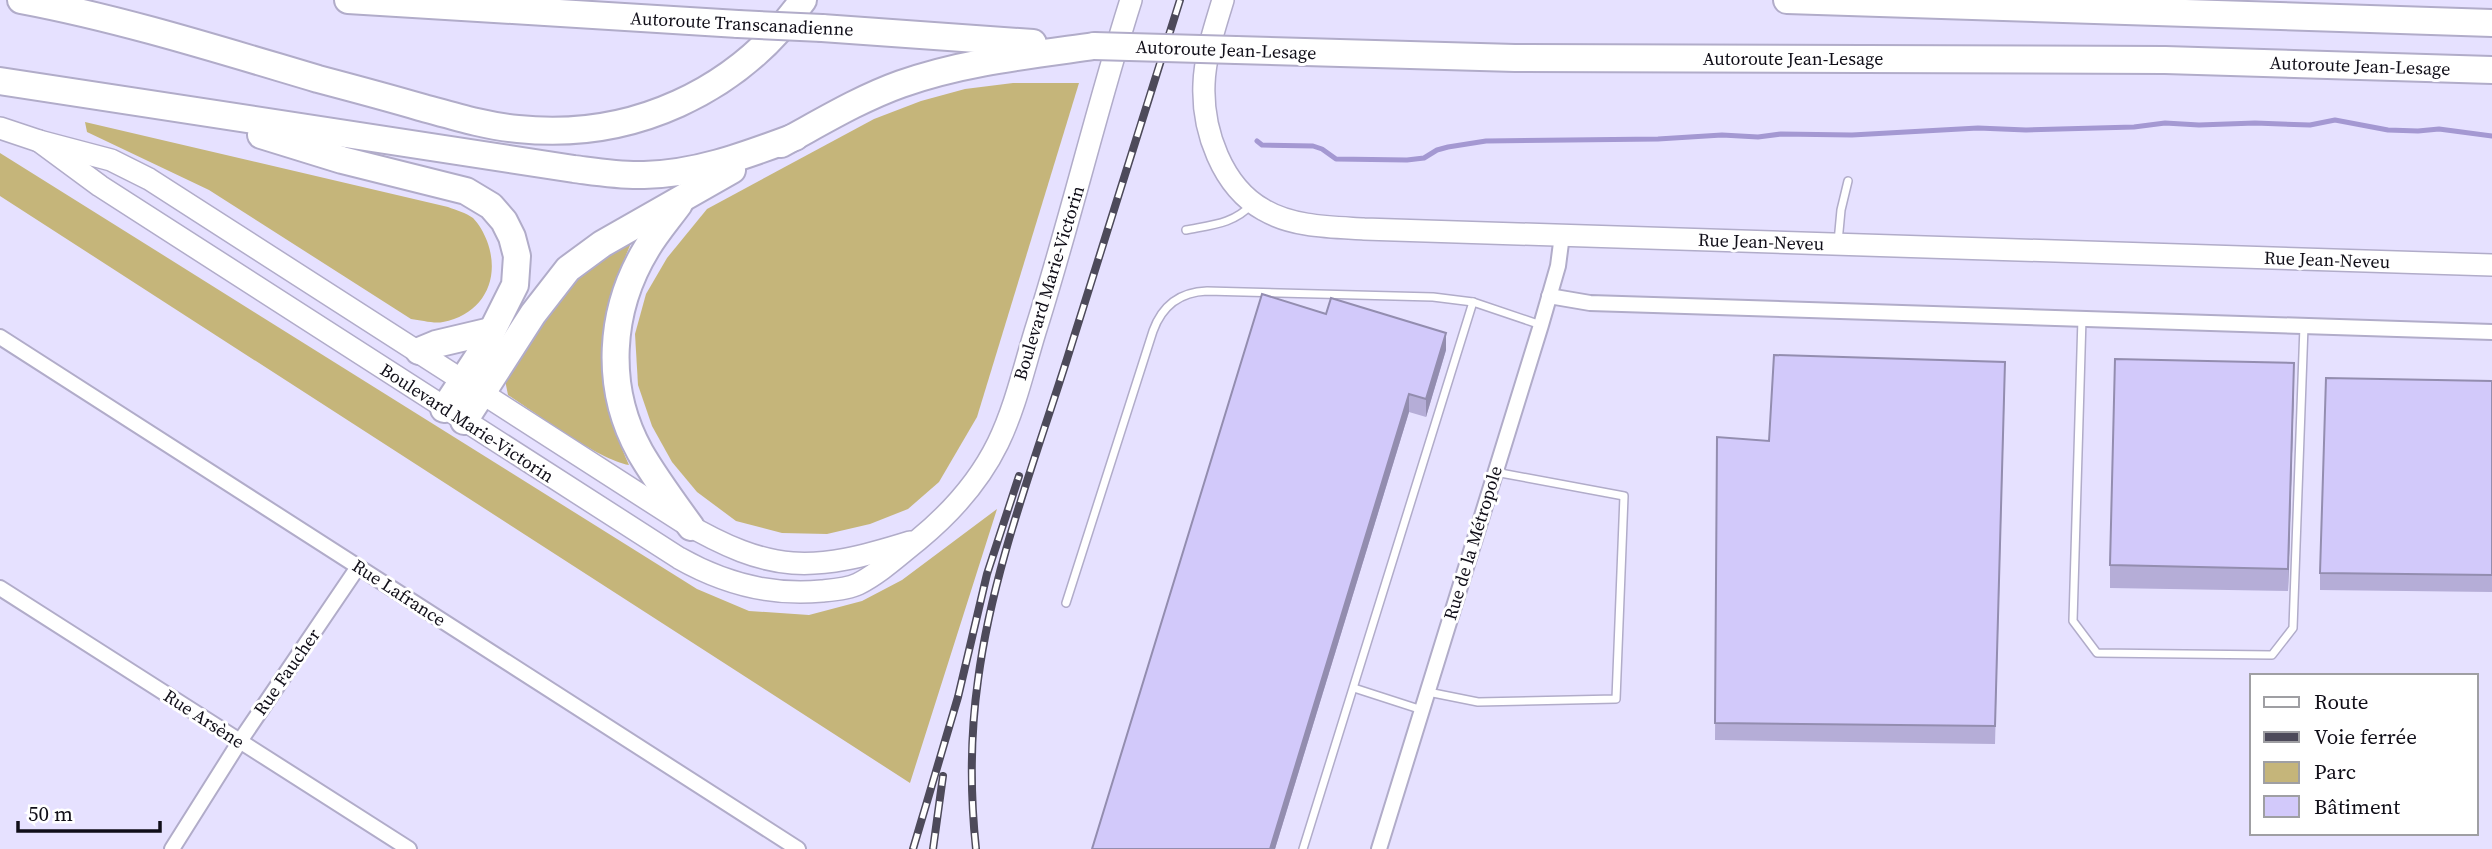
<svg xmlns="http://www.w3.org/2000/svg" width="2492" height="849" viewBox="0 0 2492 849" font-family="'Source Serif 4',serif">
<rect width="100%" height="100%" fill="#e6e1ff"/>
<g fill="#c5b57a">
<polygon points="1013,83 1079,83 977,417 939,482 908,509 870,524 827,534 782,533 736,521 697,492 672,462 652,426 638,385 635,334 646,294 667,258 707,209 874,119 921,101 965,89"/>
<path d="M85,122L448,207C456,210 466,213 473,218C479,224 484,233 487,241C501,278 484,314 443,322C434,324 421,320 411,319L209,190L87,132Z"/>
<polygon points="0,153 697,589 749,611 809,615 862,601 902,580 997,509 910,783 0,196"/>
<path d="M632,241C594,328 591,377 629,465C599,460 536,413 508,395L505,380L544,317L579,274Z"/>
</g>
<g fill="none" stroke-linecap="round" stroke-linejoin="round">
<polyline stroke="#a498d2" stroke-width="5" points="1257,141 1262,145 1313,146 1322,149 1336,159 1407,160 1424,158 1437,150 1448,147 1486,141 1658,139 1722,135 1758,137 1781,134 1852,135 1978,128 2026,130 2134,127 2165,123 2199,125 2255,123 2310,125 2335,120 2388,130 2418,131 2439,129 2492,136"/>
<g stroke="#b1acc9" stroke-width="10">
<g id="lane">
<path d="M1186,230C1211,225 1234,224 1252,204"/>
<polyline points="1838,242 1841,210 1848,181"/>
<polyline points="2082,318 2073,621 2097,653 2272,655 2293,628 2304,326"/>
<path d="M1066,603L1153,331C1162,306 1180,292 1207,291L1433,297L1473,302"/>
<polyline points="1354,688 1422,710"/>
<polyline points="1428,692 1478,702 1616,699 1624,496 1495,472"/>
<polyline points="1303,849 1473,302 1541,325"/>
</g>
</g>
<g stroke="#b1acc9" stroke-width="18">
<g id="street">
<polyline points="1549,296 1590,303 2492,332"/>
<polyline points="0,337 798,849"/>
<polyline points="0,588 409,849"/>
<polyline points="172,849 240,741 358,567"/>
<polyline points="1379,849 1541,325 1558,266 1562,235"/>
</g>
</g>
<g stroke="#b1acc9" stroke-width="24">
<g id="secondary">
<path d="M1223,0C1215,27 1205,55 1204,84C1202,130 1222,187 1264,210C1293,227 1331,227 1364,229L2492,265"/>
<path d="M0,128L39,141L111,160L149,179L681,521C772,574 811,573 910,542"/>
<path d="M39,141L100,186L679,558C723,583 771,596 822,591C833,590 848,589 858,584C880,573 899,555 918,540C952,512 979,482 998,443C1015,408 1024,368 1035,332C1070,222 1096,110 1131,0"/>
</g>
</g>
<g stroke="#b1acc9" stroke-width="30">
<g id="highway">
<path d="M21,0C122,19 220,50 318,79C352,88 386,97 420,107C453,116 485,126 518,129C631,141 738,92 803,0"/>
<polyline points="348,0 738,24"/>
<polyline points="1787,0 2492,23"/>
<polyline points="822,28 1033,43"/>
<polyline points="1236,50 1515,58 2165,60 2492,70"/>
<path d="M0,81L574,169C597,172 621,176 644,175C697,174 746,155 795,137"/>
<polyline points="261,135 342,160 466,191 491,206 504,221 512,237 517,256 515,285 482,351 444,409"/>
<path d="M781,144C820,123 859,99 901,84C963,62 1030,55 1094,46"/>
<path d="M679,204C668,219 656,233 647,248C609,310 604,387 640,452C655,478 673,502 691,527"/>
<polyline points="419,351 436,344 491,331"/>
<polyline points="464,421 533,314 568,269 602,244 732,170"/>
</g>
</g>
<use href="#lane" stroke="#fff" stroke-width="7"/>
<use href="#street" stroke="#fff" stroke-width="14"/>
<use href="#secondary" stroke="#fff" stroke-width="21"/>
<use href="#highway" stroke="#fff" stroke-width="26"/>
<g stroke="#4d4a5a" stroke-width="8">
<g id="rail">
<polyline points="913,849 958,697 987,574 1019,476"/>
<polyline points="933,849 943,776"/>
<path d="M976,849C970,792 970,737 978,680C992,572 1034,463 1067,359C1105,239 1142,120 1180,0"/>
</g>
</g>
<use href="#rail" stroke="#fff" stroke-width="5" stroke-dasharray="16" stroke-linecap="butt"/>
<g stroke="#b1acc9" stroke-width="30" stroke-linecap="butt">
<g id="highway-bridge">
<polyline points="738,24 822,28"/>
<polyline points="1094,46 1236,50"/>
</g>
</g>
<use href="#highway-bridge" stroke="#fff" stroke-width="26"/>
</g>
<g fill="#b5add7">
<polygon points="1326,314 1446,350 1426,417 1409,412 1275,849 1092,849"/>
<polygon points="2005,379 1995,744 1715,740 1717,437 1769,441"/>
<polygon points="2492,381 2492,592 2320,590 2320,573"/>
<polygon points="2294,385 2288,591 2110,588 2110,565"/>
</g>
<g fill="#938daf">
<polygon points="1446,333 1446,350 1426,417 1426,399"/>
<polygon points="2294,363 2294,385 2288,591 2288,569"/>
<polygon points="1409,394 1409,412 1275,849 1270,849"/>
</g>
<g fill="#d2c9fa" stroke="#938daf" stroke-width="2">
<polygon points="1262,294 1326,314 1331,298 1446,333 1426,399 1409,394 1270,849 1092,849"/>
<polygon points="1774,355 2005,362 1995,726 1715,723 1717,437 1769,441"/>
<polygon points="2115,359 2294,363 2288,569 2110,565"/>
<polygon points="2326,378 2492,381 2492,575 2320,573"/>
</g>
<g text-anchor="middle" stroke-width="6" stroke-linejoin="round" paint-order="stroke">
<g font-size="18" fill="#100e18" stroke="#fff">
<text transform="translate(742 24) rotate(3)" y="6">Autoroute Transcanadienne</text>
<text transform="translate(1226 50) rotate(2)" y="6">Autoroute Jean-Lesage</text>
<text x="1793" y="65">Autoroute Jean-Lesage</text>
<text transform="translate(2360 66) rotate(2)" y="6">Autoroute Jean-Lesage</text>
<text transform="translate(1761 242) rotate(2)" y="6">Rue Jean-Neveu</text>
<text transform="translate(2327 260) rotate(2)" y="6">Rue Jean-Neveu</text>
<text transform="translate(1049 283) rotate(-73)" y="6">Boulevard Marie-Victorin</text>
<text transform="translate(467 423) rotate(33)" y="6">Boulevard Marie-Victorin</text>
<text transform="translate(1473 543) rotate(-73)" y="6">Rue de la Métropole</text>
<text transform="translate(399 593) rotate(33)" y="6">Rue Lafrance</text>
<text transform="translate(287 672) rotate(-55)" y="6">Rue Faucher</text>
<text transform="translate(204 719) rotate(33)" y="6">Rue Arsène</text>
</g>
</g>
<rect x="2250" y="674" width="228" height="161" fill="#ffffff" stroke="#9f9fa3" stroke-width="2"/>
<rect x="2264" y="697" width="35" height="10" fill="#ffffff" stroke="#9f9fa3" stroke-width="2"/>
<text x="2314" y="709" font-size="21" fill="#100e18">Route</text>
<rect x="2264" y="732" width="35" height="10" fill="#4d4a5a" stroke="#9f9fa3" stroke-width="2"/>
<text x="2314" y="744" font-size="21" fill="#100e18">Voie ferrée</text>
<rect x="2264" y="762" width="35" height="21" fill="#c5b57a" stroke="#9f9fa3" stroke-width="2"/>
<text x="2314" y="779" font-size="21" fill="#100e18">Parc</text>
<rect x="2264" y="796" width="35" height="21" fill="#d2c9fa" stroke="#9f9fa3" stroke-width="2"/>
<text x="2314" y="814" font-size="21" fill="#100e18">Bâtiment</text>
<path d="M18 821v10h142v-10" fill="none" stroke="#100e18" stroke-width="3.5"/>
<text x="28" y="821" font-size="21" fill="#100e18" stroke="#ffffff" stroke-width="5" paint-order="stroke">50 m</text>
</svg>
